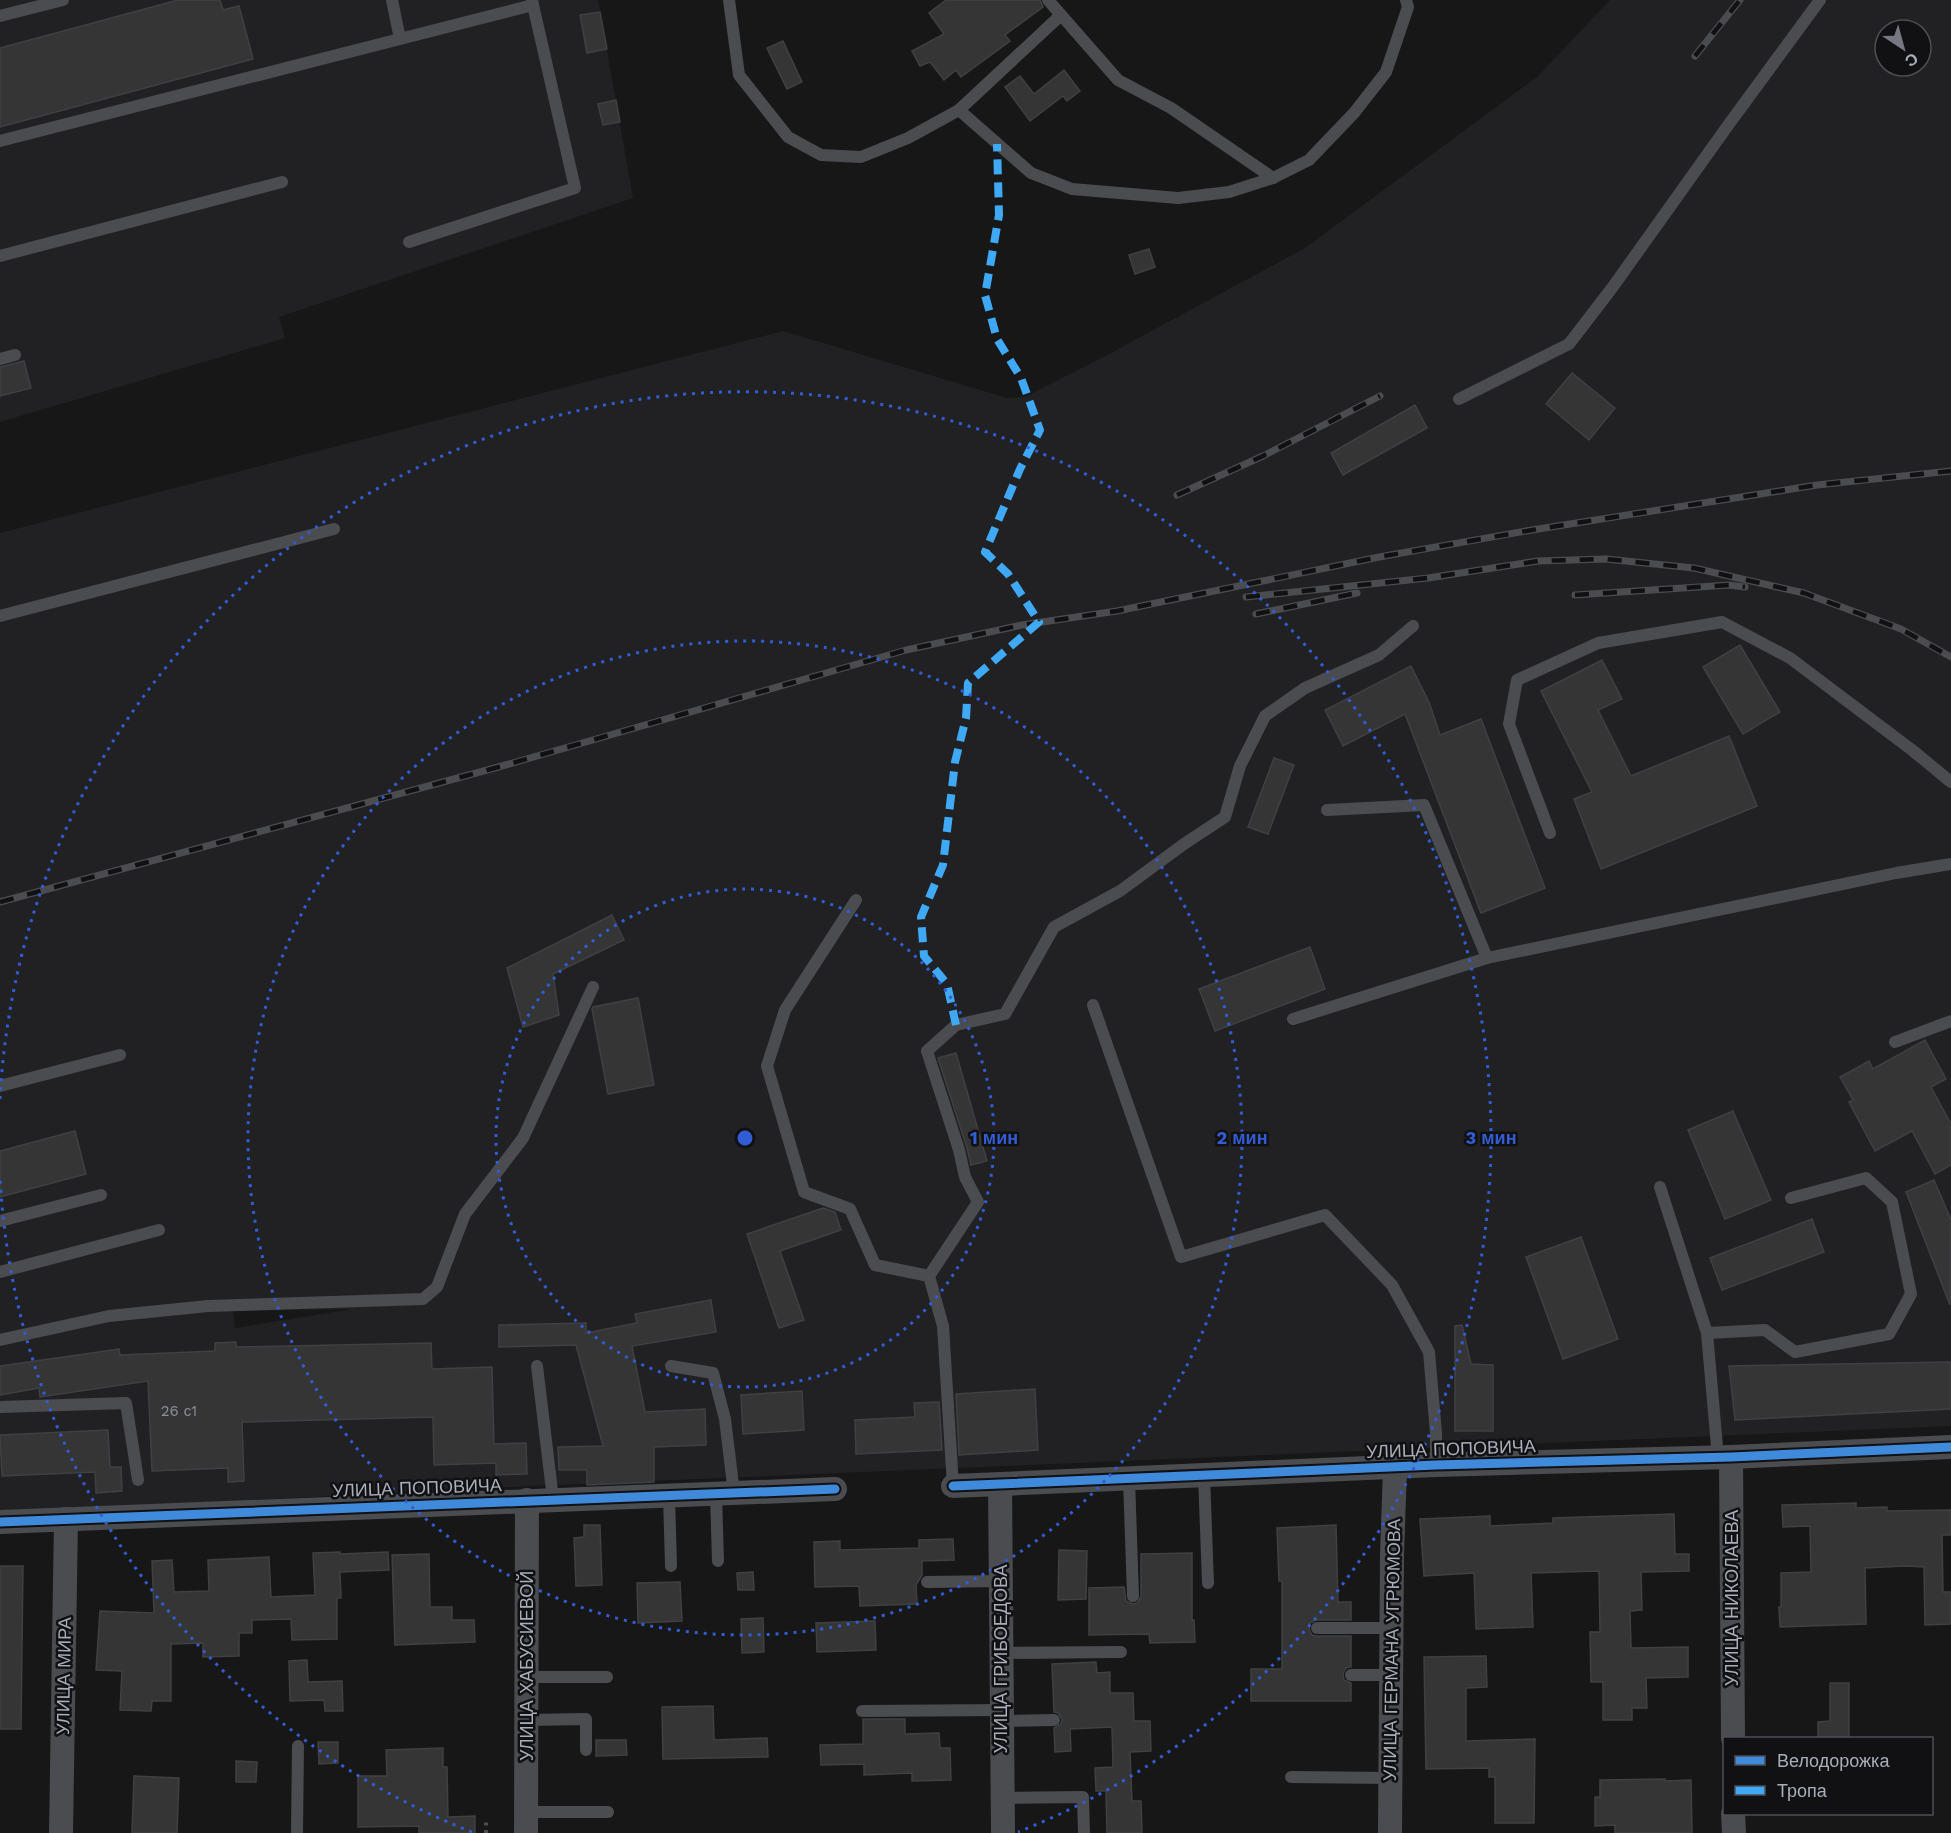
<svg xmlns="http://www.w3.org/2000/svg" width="1951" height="1833" viewBox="0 0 1951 1833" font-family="'Work Sans',sans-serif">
<rect width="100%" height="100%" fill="#171717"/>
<g fill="#212123" fill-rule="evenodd">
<polygon points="0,0 598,0 633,198 279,317 285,338 0,422"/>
<path d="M1610,0H1951V1426L531,1486L0,1513V1368L80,1354L0,1366V533L783,331L1007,398L1025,397L1109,354L1305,248L1537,77ZM1885,30H1921V66H1885ZM352,1309L235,1328L233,1311Z"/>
</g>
<g fill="#353536" stroke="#3f4043" stroke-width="1.5">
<polygon points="178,0 220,0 223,10 239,6 253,59 0,127 0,48"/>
<polygon points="946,0 1040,0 1043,7 1005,35 1010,41 961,77 956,70 944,80 930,62 920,66 912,51 944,34 929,13"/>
<polygon points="600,12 607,49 587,53 580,15"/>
<polygon points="783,41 802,82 787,89 767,48"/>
<polygon points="1064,70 1080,91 1067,101 1063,96 1030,121 1005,87 1020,76 1034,94"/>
<polygon points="616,100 620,122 603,125 598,104"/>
<polygon points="1149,249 1155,267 1135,274 1129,255"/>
<polygon points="24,361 31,388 0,396 0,367"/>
<polygon points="1572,373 1615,408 1589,440 1546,404"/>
<polygon points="1415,405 1427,428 1343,475 1331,453"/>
<polygon points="1740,645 1780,712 1743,734 1703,667"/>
<polygon points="1602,660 1622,699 1598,710 1631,776 1729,736 1757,806 1601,869 1574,799 1592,792 1541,691"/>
<polygon points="1411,666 1429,702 1440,735 1481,719 1545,888 1481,913 1405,714 1343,746 1325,710"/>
<polygon points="1274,758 1294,765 1268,834 1248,827"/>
<polygon points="612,915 624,940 553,974 559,1015 523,1027 507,968"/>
<polygon points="1310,947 1325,989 1215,1031 1199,989"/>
<polygon points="638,998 654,1085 608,1094 592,1009 593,1007"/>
<polygon points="1925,1040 1946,1079 1931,1087 1951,1124 1951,1165 1935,1174 1912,1131 1875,1151 1849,1102 1853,1100 1840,1077 1869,1061 1873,1069"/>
<polygon points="956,1053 987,1161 971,1165 967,1148 938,1058"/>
<polygon points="1733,1111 1771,1200 1725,1219 1688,1130"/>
<polygon points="75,1131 86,1174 0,1197 0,1151"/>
<polygon points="1934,1180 1951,1220 1950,1305 1906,1192"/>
<polygon points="823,1208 835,1212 841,1230 780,1251 804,1320 779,1328 747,1234"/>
<polygon points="1812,1219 1824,1252 1722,1290 1710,1258"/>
<polygon points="1581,1237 1618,1339 1563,1359 1526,1257"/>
<polygon points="711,1300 716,1332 632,1346 645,1412 705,1409 706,1445 654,1447 654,1482 587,1485 587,1470 559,1470 558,1447 603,1446 576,1345 499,1347 499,1325 586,1323 586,1333 637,1323 635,1314"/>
<polygon points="1462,1325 1471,1364 1493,1365 1493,1431 1455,1431 1455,1326"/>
<polygon points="236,1342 236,1347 431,1343 432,1369 492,1367 494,1444 526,1443 527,1474 496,1475 496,1463 434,1465 433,1417 242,1422 244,1481 228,1482 228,1468 152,1471 148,1381 40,1397 39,1388 0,1395 0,1366 119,1349 120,1355 215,1351 215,1343"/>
<polygon points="1951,1362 1951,1409 1735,1420 1729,1366"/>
<polygon points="1035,1389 1038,1450 959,1455 956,1394"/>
<polygon points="802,1391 804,1430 743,1434 741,1395"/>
<polygon points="939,1402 942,1450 856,1454 855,1420 915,1417 914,1403"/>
<polygon points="108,1430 110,1467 121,1467 122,1491 96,1493 95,1472 2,1476 0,1435"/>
<polygon points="1856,1503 1856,1508 1887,1507 1887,1511 1951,1510 1951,1535 1942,1535 1943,1592 1951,1592 1951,1624 1925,1625 1924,1567 1905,1566 1865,1568 1866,1624 1780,1627 1779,1607 1781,1607 1781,1573 1811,1572 1810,1526 1783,1527 1782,1505"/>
<polygon points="1674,1514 1675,1554 1689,1554 1689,1571 1641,1572 1642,1610 1630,1611 1631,1648 1688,1647 1688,1677 1646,1678 1647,1708 1632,1708 1632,1720 1603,1720 1603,1682 1591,1682 1590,1632 1600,1632 1599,1571 1531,1573 1533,1627 1476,1629 1474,1573 1424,1576 1420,1519 1490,1516 1490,1526 1553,1523 1553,1518"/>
<polygon points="584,1525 600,1525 602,1585 576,1586 574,1538 584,1537"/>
<polygon points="1336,1525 1338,1602 1351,1602 1351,1620 1316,1620 1310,1623 1309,1629 1312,1635 1316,1636 1351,1636 1351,1667 1346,1668 1343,1674 1344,1680 1351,1683 1351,1701 1251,1701 1251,1669 1282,1669 1282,1581 1279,1581 1277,1528"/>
<polygon points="953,1539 954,1560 922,1561 922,1575 916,1585 917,1604 860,1606 859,1586 815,1587 814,1542 840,1541 840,1550 919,1548 919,1540"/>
<polygon points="1059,1550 1087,1551 1086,1599 1058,1600"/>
<polygon points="340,1552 340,1554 388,1552 389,1570 340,1572 341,1598 337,1598 337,1639 292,1640 291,1619 252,1620 252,1633 239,1633 239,1656 203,1657 203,1643 171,1644 171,1701 152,1701 151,1711 120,1710 122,1671 96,1670 100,1611 154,1613 152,1561 172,1560 174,1592 209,1591 208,1560 269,1557 271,1597 315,1595 313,1553"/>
<polygon points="1192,1553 1192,1620 1194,1620 1195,1642 1150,1643 1149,1634 1089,1635 1089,1588 1124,1587 1126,1601 1133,1604 1137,1603 1141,1596 1141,1554"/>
<polygon points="429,1554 430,1607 452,1607 452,1620 474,1620 475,1642 395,1645 392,1555"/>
<polygon points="0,1566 23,1566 21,1729 0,1729"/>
<polygon points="753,1572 754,1590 738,1590 737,1573"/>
<polygon points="680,1582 682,1621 638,1623 637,1583"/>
<polygon points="763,1618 764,1652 742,1653 741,1619"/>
<polygon points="875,1621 876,1650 817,1652 816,1623"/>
<polygon points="1486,1656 1487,1687 1466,1688 1466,1741 1535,1739 1534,1823 1495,1823 1495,1777 1489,1777 1489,1768 1426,1769 1424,1657"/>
<polygon points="307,1660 308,1682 342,1681 343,1711 325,1711 324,1700 290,1701 289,1661"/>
<polygon points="1096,1662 1097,1673 1110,1672 1110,1693 1133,1693 1134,1721 1150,1721 1151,1751 1130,1752 1132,1801 1141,1801 1142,1833 1107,1833 1106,1791 1096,1791 1095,1768 1113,1767 1112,1727 1070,1729 1071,1751 1055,1752 1054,1728 1061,1724 1062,1719 1058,1713 1054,1712 1052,1664"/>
<polygon points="1830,1683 1849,1683 1849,1738 1818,1738 1818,1722 1830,1721"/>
<polygon points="713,1706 714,1740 767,1738 768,1757 663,1759 662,1707"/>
<polygon points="863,1719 905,1719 905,1734 939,1733 940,1748 950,1748 951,1780 912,1781 912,1773 864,1775 864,1764 821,1765 820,1745 863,1744"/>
<polygon points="596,1740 626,1740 627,1755 596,1756"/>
<polygon points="318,1742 338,1742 338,1763 319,1764"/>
<polygon points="443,1748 443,1767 447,1767 448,1817 475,1816 475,1833 419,1833 419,1826 358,1827 358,1776 387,1776 386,1750"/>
<polygon points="236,1761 257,1762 256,1782 236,1782"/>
<polygon points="134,1776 179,1778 177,1833 132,1833"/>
<polygon points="1665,1779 1665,1781 1691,1780 1692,1833 1615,1833 1615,1825 1595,1826 1595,1797 1600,1797 1600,1780"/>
</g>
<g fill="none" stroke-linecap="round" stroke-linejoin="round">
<polyline stroke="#4d4e52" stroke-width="4" stroke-dasharray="3 4.5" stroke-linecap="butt" points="486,1833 486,1819"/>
<g stroke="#4b4c50" stroke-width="12">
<polyline points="392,0 400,39"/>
<polyline points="729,0 739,75 788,137 821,155 861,157 908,138 959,110 1061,15"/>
<polyline points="1048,0 1118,80 1171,108 1273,178"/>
<polyline points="0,16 63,0"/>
<polyline points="959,110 1031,173 1072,189 1178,198 1229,192 1273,178 1309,160 1354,113 1386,72 1408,7 1406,0"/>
<polyline points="0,141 533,5 532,0"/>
<polyline points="409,242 575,188 533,5"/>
<polyline points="0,256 282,182"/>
<polyline points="0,359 15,355"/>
<polyline points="1459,399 1569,344 1612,288 1729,124 1820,0"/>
<polyline points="0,616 334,529"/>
<polyline points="1327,810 1424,805 1487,958 1896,873 1951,864"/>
<polyline points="1550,833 1509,724 1517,680 1598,643 1722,622 1790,658 1912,750 1951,782"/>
<polyline points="856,900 785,1010 767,1066 804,1192 850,1209 875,1265 929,1276 943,1326 953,1486"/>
<polyline points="1093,1005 1181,1257 1325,1215 1392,1285 1429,1352 1436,1433 1436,1465"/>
<polyline points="1293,1019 1487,958"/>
<polyline points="1895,1042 1951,1021"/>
<polyline points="0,1086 120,1055"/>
<polyline points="1660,1187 1707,1333 1718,1458"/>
<polyline points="0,1221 101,1195"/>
<polyline points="0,1272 159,1230"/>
<polyline points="929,1276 978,1202 965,1177 959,1150 927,1051 956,1025 1005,1014 1054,927 1120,891 1184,844 1225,817 1240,766 1265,716 1305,688 1379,655 1413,626"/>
<polyline points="1707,1333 1765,1330 1795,1352 1889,1334 1911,1294 1892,1202 1866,1178 1791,1198"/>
<polyline points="0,1340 109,1316 208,1306 423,1299 437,1287 465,1214 523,1138 593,987"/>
<polyline points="537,1366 553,1499"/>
<polyline points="671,1366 713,1373 725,1419 734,1493"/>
<polyline points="0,1407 126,1403 138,1480"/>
<polyline points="1204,1475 1208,1583"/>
<polyline points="1129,1479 1133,1596"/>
<polyline points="716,1494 718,1561"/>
<polyline points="669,1496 671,1566"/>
<polyline points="927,1582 1001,1581"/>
<polyline points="1317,1628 1391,1628"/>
<polyline points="1001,1653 1121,1652"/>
<polyline points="1351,1675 1391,1675"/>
<polyline points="527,1677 607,1677"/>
<polyline points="862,1711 1002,1710"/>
<polyline points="527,1720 586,1719 586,1750"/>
<polyline points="1002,1721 1054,1720"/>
<polyline points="1291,1777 1391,1778"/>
<polyline points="1003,1798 1083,1797 1084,1833"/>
<polyline points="527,1812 608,1812"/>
<polyline points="297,1833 298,1746"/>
</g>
<g stroke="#4b4c50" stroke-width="24">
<polyline points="1731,1457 1733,1738"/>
<polyline points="1000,1484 1003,1833"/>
<polyline points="953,1486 1436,1465 1731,1457 1951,1447"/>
<polyline points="0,1522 835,1489"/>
<polyline points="1733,1814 1734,1833"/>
<polyline points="61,1833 66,1519"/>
<polyline points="526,1833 527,1500"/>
<polyline points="1390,1833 1392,1556 1395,1467"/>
</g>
<g stroke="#4b4c4f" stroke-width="7">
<g id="rail">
<polyline points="1695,56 1740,0"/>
<polyline points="1177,495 1263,456 1380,396"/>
<polyline points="1575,595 1729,585 1745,587"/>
<polyline points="1246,597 1428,578 1538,561 1606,559 1694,568 1804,593 1901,629 1951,657"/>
<polyline points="1256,614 1357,593"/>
<polyline points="0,902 502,766 906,650 1022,625 1117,611 1379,557 1532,530 1817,485 1951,471"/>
</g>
</g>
<use href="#rail" stroke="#111113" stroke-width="4.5" stroke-dasharray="14" stroke-linecap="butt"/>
<polyline stroke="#3fa9f5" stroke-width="8" stroke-dasharray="15 8" stroke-linecap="butt" points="956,1025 947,984 924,956 921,917 943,865 955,762 966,718 968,683 1039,622 1008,574 985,552 1020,469 1040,430 1021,378 997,339 985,295 999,215 997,144"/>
<g stroke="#111113" stroke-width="13">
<g id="cycleway">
<polyline points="953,1486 1436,1465 1731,1457 1951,1447"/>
<polyline points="0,1522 835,1489"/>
</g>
</g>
<use href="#cycleway" stroke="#408adc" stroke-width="9"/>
</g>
<g fill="none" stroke="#325cd3" stroke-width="3" stroke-dasharray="3 6">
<circle cx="745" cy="1138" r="249"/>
<circle cx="745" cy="1138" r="497"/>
<path d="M472 1832A746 746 0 0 1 0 1177M0 1099A746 746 0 1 1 1018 1832"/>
</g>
<g text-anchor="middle" stroke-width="5" stroke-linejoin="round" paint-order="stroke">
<g font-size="15" fill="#8b8f98">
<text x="179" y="1416">26 с1</text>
</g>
<g font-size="18" fill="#a8adb8" stroke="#111113">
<text transform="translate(1451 1449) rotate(-2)" y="6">УЛИЦА ПОПОВИЧА</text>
<text transform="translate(417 1488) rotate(-2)" y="6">УЛИЦА ПОПОВИЧА</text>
<text transform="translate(1732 1598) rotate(-90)" y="6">УЛИЦА НИКОЛАЕВА</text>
<text transform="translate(1392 1650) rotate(-89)" y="6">УЛИЦА ГЕРМАНА УГРЮМОВА</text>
<text transform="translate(1001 1659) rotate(-90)" y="6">УЛИЦА ГРИБОЕДОВА</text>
<text transform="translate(527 1666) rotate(-90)" y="6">УЛИЦА ХАБУСИЕВОЙ</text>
<text transform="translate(64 1676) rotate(-89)" y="6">УЛИЦА МИРА</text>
</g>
</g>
<circle cx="745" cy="1138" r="9" fill="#325cd3" stroke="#111113" stroke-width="3"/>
<g font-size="18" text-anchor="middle" font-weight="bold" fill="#325cd3" stroke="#111113" stroke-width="5" stroke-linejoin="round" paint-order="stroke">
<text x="994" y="1144">1 мин</text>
<text x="1242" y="1144">2 мин</text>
<text x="1491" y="1144">3 мин</text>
</g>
<rect x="1723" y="1737" width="210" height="78" fill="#111113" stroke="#4d4f55" stroke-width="1.5"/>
<rect x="1735" y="1756" width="30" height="9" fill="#408adc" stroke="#4d4f55" stroke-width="1.5"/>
<text x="1777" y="1767" font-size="18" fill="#a8adb8">Велодорожка</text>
<rect x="1735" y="1786" width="30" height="9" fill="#3fa9f5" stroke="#4d4f55" stroke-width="1.5"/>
<text x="1777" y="1797" font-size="18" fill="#a8adb8">Тропа</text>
<g transform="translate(1903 48) rotate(144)"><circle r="28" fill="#111113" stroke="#4d4f55" stroke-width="1.5"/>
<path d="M0-4.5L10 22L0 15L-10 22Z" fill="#757880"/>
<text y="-9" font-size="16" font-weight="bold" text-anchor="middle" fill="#a8adb8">С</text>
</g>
</svg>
